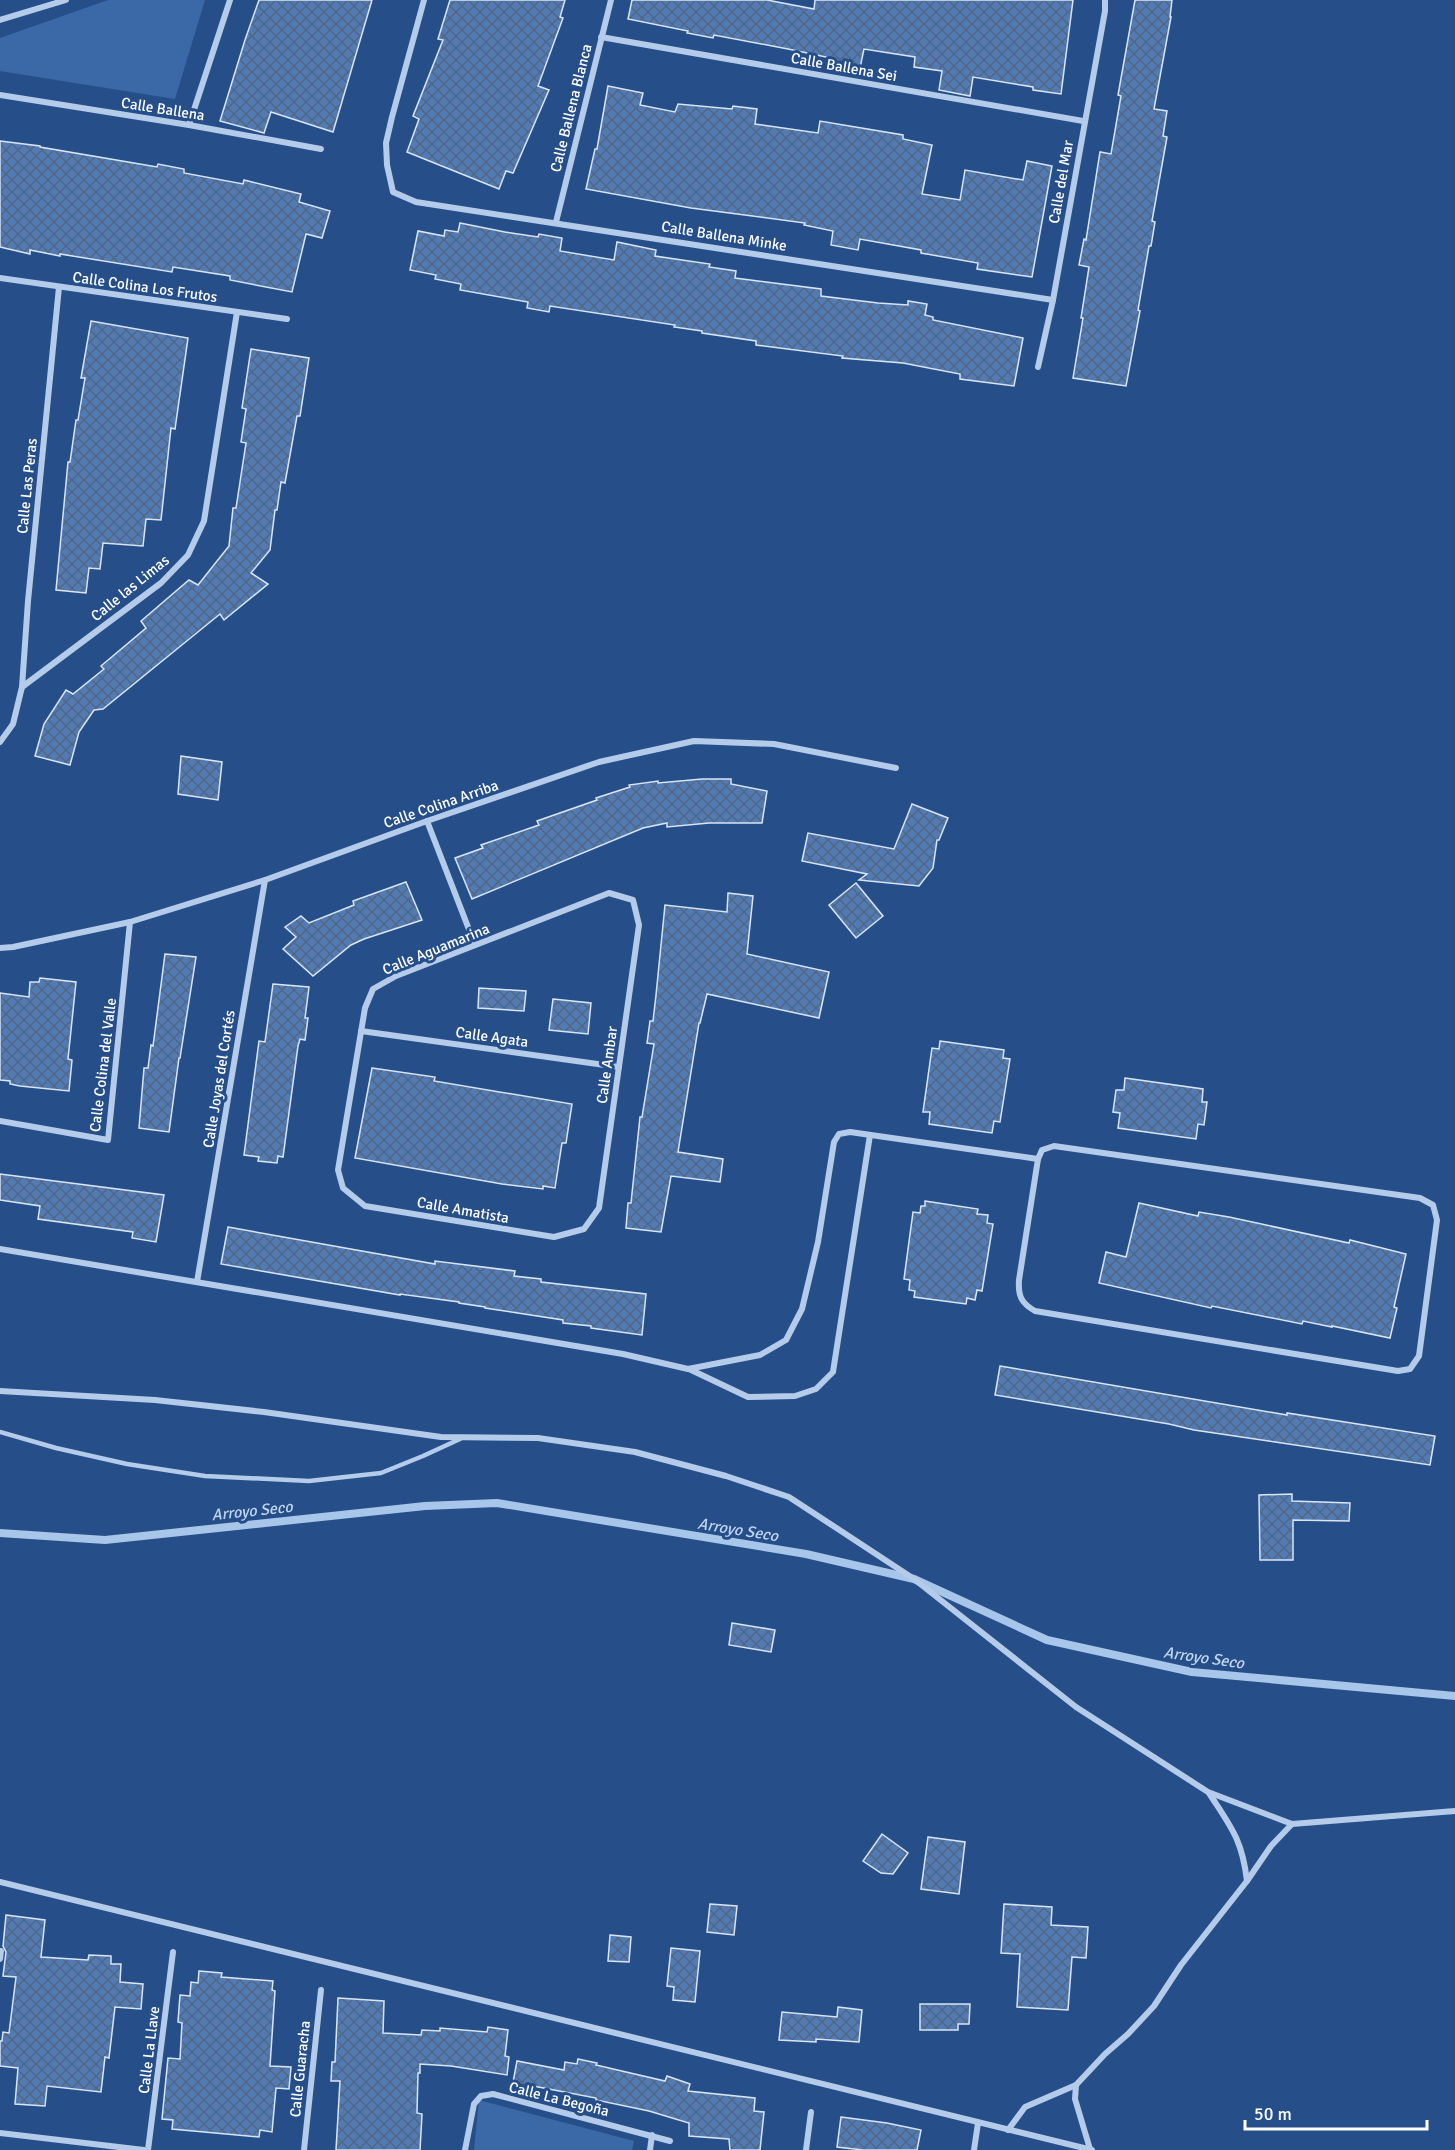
<svg xmlns="http://www.w3.org/2000/svg" width="1455" height="2150" viewBox="0 0 1455 2150" font-family="Signika,sans-serif">
<defs>
<pattern id="building-cross-hatch" width="8" height="8" patternUnits="userSpaceOnUse" patternTransform="scale(1.5)"><rect width="8" height="8" fill="#537bb3"/><path d="M0 0l8 8M0 8l8-8" fill="none" stroke="#506685"/></pattern>
</defs>
<rect width="100%" height="100%" fill="#264f8a"/>
<g fill="#3b69a7">
<polygon points="108,0 205,0 175,99 0,71 0,38"/>
<polygon points="479,2100 634,2141 632,2150 474,2150"/>
</g>
<g fill="none" stroke-linecap="round" stroke-linejoin="round">
<polyline stroke="#a8c5ea" stroke-width="8" points="0,1533 105,1540 425,1506 497,1503 806,1554 914,1579 1047,1640 1192,1672 1455,1696"/>
</g>
<g fill="url(#building-cross-hatch)" stroke="#d8e5f7" stroke-width="1.5">
<polygon points="259,0 372,0 333,132 271,112 264,133 220,121 245,40"/>
<polygon points="450,0 565,0 560,17 563,18 538,86 549,90 513,173 506,171 499,189 407,152 419,119 413,116 443,40 438,39"/>
<polygon points="632,0 767,0 814,9 815,0 1073,0 1061,94 1033,90 1033,87 973,77 970,96 939,90 942,71 914,67 915,57 864,49 860,68 830,63 831,58 788,49 714,35 713,38 687,33 688,31 628,19"/>
<polygon points="1135,0 1172,0 1170,17 1171,17 1154,109 1167,111 1163,136 1167,137 1152,221 1155,222 1151,246 1149,246 1138,310 1140,311 1126,386 1073,378 1083,318 1081,318 1089,267 1079,265 1084,239 1086,240 1100,152 1111,154 1121,96 1118,95"/>
<polygon points="608,86 643,93 640,105 675,112 678,104 732,109 733,106 757,109 755,124 818,133 820,121 903,135 903,139 932,145 922,194 960,200 965,170 1023,180 1027,161 1052,166 1032,277 977,269 978,263 921,253 921,250 860,239 858,250 831,245 833,231 804,225 805,223 691,208 586,189 595,149 597,149"/>
<polygon points="0,141 40,146 40,147 128,162 157,167 158,164 184,169 184,173 243,184 244,180 301,194 299,202 330,211 322,238 306,234 292,292 230,280 230,276 173,267 172,272 60,254 60,256 30,250 30,254 0,247"/>
<polygon points="460,223 505,232 538,237 539,234 562,238 560,251 614,260 617,242 656,250 655,256 710,264 709,267 736,271 735,278 821,289 821,296 878,303 908,305 908,301 927,304 925,315 933,317 933,320 1023,338 1014,386 960,379 960,374 903,363 842,358 843,356 756,345 756,341 702,333 702,331 674,327 675,325 550,306 549,312 527,308 528,302 460,290 461,284 435,279 436,275 410,270 418,231 444,236 445,230 458,232"/>
<polygon points="91,321 188,338 175,429 171,428 161,520 146,519 143,546 103,543 100,569 89,568 86,593 56,590 68,462 70,462 76,420 78,420 85,378 81,378"/>
<polygon points="251,349 309,358 300,416 297,416 285,483 281,482 277,510 275,510 270,550 251,573 268,584 224,620 220,614 103,709 94,710 79,732 70,765 35,756 44,724 66,690 73,694 104,669 101,666 146,628 141,621 189,580 198,585 229,546 233,508 236,508 246,443 241,442 246,409 242,408"/>
<polygon points="181,756 222,762 218,800 178,794"/>
<polygon points="702,779 731,779 731,784 767,791 762,823 709,823 667,827 667,823 643,828 472,899 455,858 483,848 481,845 539,825 537,821 597,800 596,798 630,787 629,785 658,781 658,783"/>
<polygon points="912,804 948,818 939,840 937,840 933,868 919,886 859,880 867,874 802,861 808,833 894,849"/>
<polygon points="406,882 422,920 364,939 351,945 313,976 283,949 296,937 285,927 301,916 309,923 354,905 353,901"/>
<polygon points="856,883 883,916 856,938 829,905"/>
<polygon points="728,893 753,896 747,954 829,972 819,1018 707,994 700,1023 699,1023 678,1152 723,1159 720,1182 671,1176 661,1232 626,1228 628,1203 631,1203 640,1117 642,1117 654,1044 647,1043 650,1021 653,1021 656,995 665,905 727,912"/>
<polygon points="165,954 196,957 180,1058 179,1058 169,1132 139,1128 144,1068 148,1068 151,1045 153,1046"/>
<polygon points="40,978 76,982 68,1059 72,1060 69,1091 20,1086 10,1084 10,1081 0,1080 0,993 29,997 30,982 39,982"/>
<polygon points="273,984 309,987 305,1018 308,1018 305,1040 300,1039 298,1046 283,1157 278,1156 277,1163 258,1161 259,1157 244,1155 259,1041 265,1042"/>
<polygon points="479,988 526,991 524,1011 478,1008"/>
<polygon points="553,999 591,1003 588,1034 549,1030"/>
<polygon points="940,1041 1004,1050 1003,1058 1010,1059 1000,1122 994,1121 992,1133 929,1124 930,1112 923,1112 932,1048 939,1049"/>
<polygon points="372,1068 435,1077 434,1081 572,1104 566,1143 562,1143 555,1188 543,1186 543,1189 502,1184 355,1158"/>
<polygon points="1125,1078 1203,1089 1202,1102 1207,1102 1204,1125 1198,1124 1196,1139 1118,1128 1120,1113 1113,1112 1116,1090 1124,1090"/>
<polygon points="0,1174 164,1195 156,1242 132,1238 133,1232 38,1219 40,1206 0,1200"/>
<polygon points="925,1201 978,1209 977,1214 988,1215 987,1223 993,1224 982,1291 977,1290 975,1300 967,1298 966,1304 914,1297 915,1291 909,1290 910,1280 904,1279 913,1212 920,1213 921,1206 925,1206"/>
<polygon points="1139,1203 1198,1216 1199,1212 1229,1217 1349,1243 1350,1240 1406,1254 1394,1307 1397,1308 1390,1338 1332,1326 1332,1327 1303,1321 1302,1324 1212,1306 1211,1308 1099,1283 1106,1252 1126,1257"/>
<polygon points="228,1227 435,1264 435,1261 515,1271 514,1276 541,1279 541,1282 646,1294 642,1335 591,1328 591,1326 563,1323 563,1320 485,1308 485,1307 459,1303 459,1302 400,1294 400,1295 221,1264"/>
<polygon points="1000,1366 1287,1415 1287,1413 1435,1436 1430,1465 1194,1430 1169,1424 995,1395"/>
<polygon points="1292,1494 1292,1501 1350,1503 1349,1521 1293,1520 1293,1560 1260,1560 1259,1495"/>
<polygon points="732,1623 775,1630 771,1652 729,1645"/>
<polygon points="882,1834 908,1853 893,1874 881,1873 863,1861"/>
<polygon points="928,1837 965,1842 959,1894 921,1889"/>
<polygon points="710,1904 737,1906 734,1935 707,1932"/>
<polygon points="1004,1904 1052,1907 1051,1925 1088,1927 1086,1958 1072,1957 1068,2010 1017,2007 1020,1954 1001,1953"/>
<polygon points="6,1915 45,1920 41,1957 88,1960 89,1955 111,1956 111,1964 121,1964 120,1982 143,1984 141,2009 115,2007 109,2058 105,2057 101,2092 47,2086 45,2106 15,2104 18,2068 0,2066 0,2041 2,2041 3,2032 9,2033 16,1977 3,1976 6,1952 3,1946"/>
<polygon points="610,1935 631,1937 629,1962 608,1961"/>
<polygon points="671,1948 700,1951 695,2002 673,2000 674,1987 667,1986"/>
<polygon points="199,1971 222,1973 221,1977 273,1981 272,1990 275,1991 270,2066 291,2067 289,2089 276,2088 272,2132 260,2130 259,2137 172,2129 173,2120 162,2119 168,2058 180,2059 182,2023 178,2022 180,1995 190,1996 191,1982 198,1983"/>
<polygon points="338,1998 384,2001 383,2033 421,2035 422,2030 440,2031 440,2028 487,2032 488,2027 508,2030 505,2056 509,2057 507,2075 451,2066 420,2064 420,2073 418,2073 417,2113 422,2114 420,2150 336,2150 340,2081 331,2081 332,2062 335,2062"/>
<polygon points="920,2004 970,2004 969,2024 958,2024 958,2030 920,2030"/>
<polygon points="838,2007 862,2010 859,2042 816,2039 816,2042 779,2040 782,2012 837,2017"/>
<polygon points="578,2059 597,2063 596,2065 665,2081 667,2076 690,2084 688,2091 755,2098 754,2111 764,2112 760,2150 730,2150 729,2139 689,2136 689,2123 649,2111 596,2100 596,2098 533,2086 531,2099 511,2093 517,2061 564,2070 565,2062 577,2064"/>
<polygon points="841,2117 887,2123 921,2130 917,2150 863,2150 837,2147"/>
</g>
<g fill="none" stroke-linecap="round" stroke-linejoin="round">
<polyline stroke="#b4cbea" stroke-width="4.5" points="0,1432 56,1448 127,1464 205,1476 309,1481 381,1473 423,1456 460,1439"/>
<g stroke="#b4cbea" stroke-width="6">
<polyline points="424,0 392,117 386,143 387,165 393,192 416,202 1053,300"/>
<polyline points="0,20 66,0"/>
<polyline points="601,37 1083,121"/>
<polyline points="0,95 189,125 321,149"/>
<polyline points="189,125 230,0"/>
<polyline points="556,222 611,0"/>
<polyline points="0,278 287,319"/>
<polyline points="1038,367 1053,300 1105,11 1105,0"/>
<polyline points="22,687 28,601 59,287"/>
<polyline points="0,742 13,724 22,687 161,583 188,555 204,521 237,312"/>
<polyline points="427,821 475,945"/>
<polygon points="609,893 633,900 639,925 599,1208 584,1229 554,1237 365,1206 343,1188 338,1170 365,1008 373,989 396,976"/>
<polyline points="0,948 13,947 130,922 265,880 427,821 599,762 694,741 774,744 896,768"/>
<polyline points="361,1031 619,1067"/>
<polyline points="0,1121 108,1140 130,922"/>
<path d="M1054,1146L1420,1198L1433,1205L1437,1220L1419,1356L1410,1369L1398,1371L1035,1311C1021,1303 1018,1296 1019,1280L1038,1159L1042,1150Z"/>
<polyline points="0,1249 623,1354 688,1369 760,1355 786,1340 802,1309 818,1242 834,1142 839,1134 850,1132 1038,1159"/>
<polyline points="197,1282 265,880"/>
<polyline points="689,1369 748,1397 795,1396 816,1389 833,1372 870,1135"/>
<polyline points="0,1391 155,1400 264,1412 441,1437 538,1438 635,1452 726,1476 789,1497 841,1531 914,1579 1076,1707 1208,1792 1292,1824 1455,1811"/>
<polyline points="1247,1881 1271,1846 1292,1824"/>
<polyline points="0,1882 1092,2150"/>
<polyline points="0,1959 1,1951"/>
<polyline points="1008,2130 1025,2107 1076,2085"/>
<polyline points="0,2133 144,2150"/>
<path d="M1090,2149L1075,2099L1076,2085L1105,2054L1128,2034L1154,2006L1181,1965L1247,1881C1242,1839 1231,1827 1209,1793"/>
<polyline points="148,2150 173,1952"/>
<polyline points="304,2150 321,1990"/>
<polyline points="465,2150 474,2104 481,2096 493,2094 670,2141"/>
<polyline points="650,2150 652,2135"/>
<polyline points="806,2150 811,2112"/>
<polyline points="974,2150 978,2123"/>
</g>
</g>
<g text-anchor="middle" stroke-width="6" stroke-linejoin="round" paint-order="stroke">
<g font-size="15" fill="#fff" stroke="#264f8a">
<text transform="translate(844 67) rotate(10)" y="5">Calle Ballena Sei</text>
<text transform="translate(571 108) rotate(-76)" y="5">Calle Ballena Blanca</text>
<text transform="translate(163 109) rotate(9)" y="5">Calle Ballena</text>
<text transform="translate(1061 182) rotate(-80)" y="5">Calle del Mar</text>
<text transform="translate(724 236) rotate(9)" y="5">Calle Ballena Minke</text>
<text transform="translate(145 287) rotate(8)" y="5">Calle Colina Los Frutos</text>
<text transform="translate(27 486) rotate(-84)" y="5">Calle Las Peras</text>
<text transform="translate(130 588) rotate(-39)" y="5">Calle las Limas</text>
<text transform="translate(441 804) rotate(-19)" y="5">Calle Colina Arriba</text>
<text transform="translate(436 949) rotate(-22)" y="5">Calle Aguamarina</text>
<text transform="translate(492 1037) rotate(8)" y="5">Calle Agata</text>
<text transform="translate(103 1065) rotate(-83)" y="5">Calle Colina del Valle</text>
<text transform="translate(607 1065) rotate(-82)" y="5">Calle Ambar</text>
<text transform="translate(219 1079) rotate(-81)" y="5">Calle Joyas del Cortés</text>
<text transform="translate(463 1210) rotate(10)" y="5">Calle Amatista</text>
<text transform="translate(149 2050) rotate(-83)" y="5">Calle La Llave</text>
<text transform="translate(300 2069) rotate(-84)" y="5">Calle Guaracha</text>
<text transform="translate(559 2099) rotate(14)" y="5">Calle La Begoña</text>
</g>
<g font-size="16" font-style="italic" fill="#bfd5f1" stroke="#264f8a">
<text transform="translate(252 1510) rotate(-6)" y="6">Arroyo Seco</text>
<text transform="translate(738 1529) rotate(9)" y="6">Arroyo Seco</text>
<text transform="translate(1204 1657) rotate(8)" y="6">Arroyo Seco</text>
</g>
</g>
<path d="M1245 2120v9h182v-9" fill="none" stroke="#ffffff" stroke-width="3"/>
<text x="1254" y="2120" font-size="18" fill="#ffffff" stroke="#264f8a" stroke-width="4.5" paint-order="stroke">50 m</text>
</svg>
